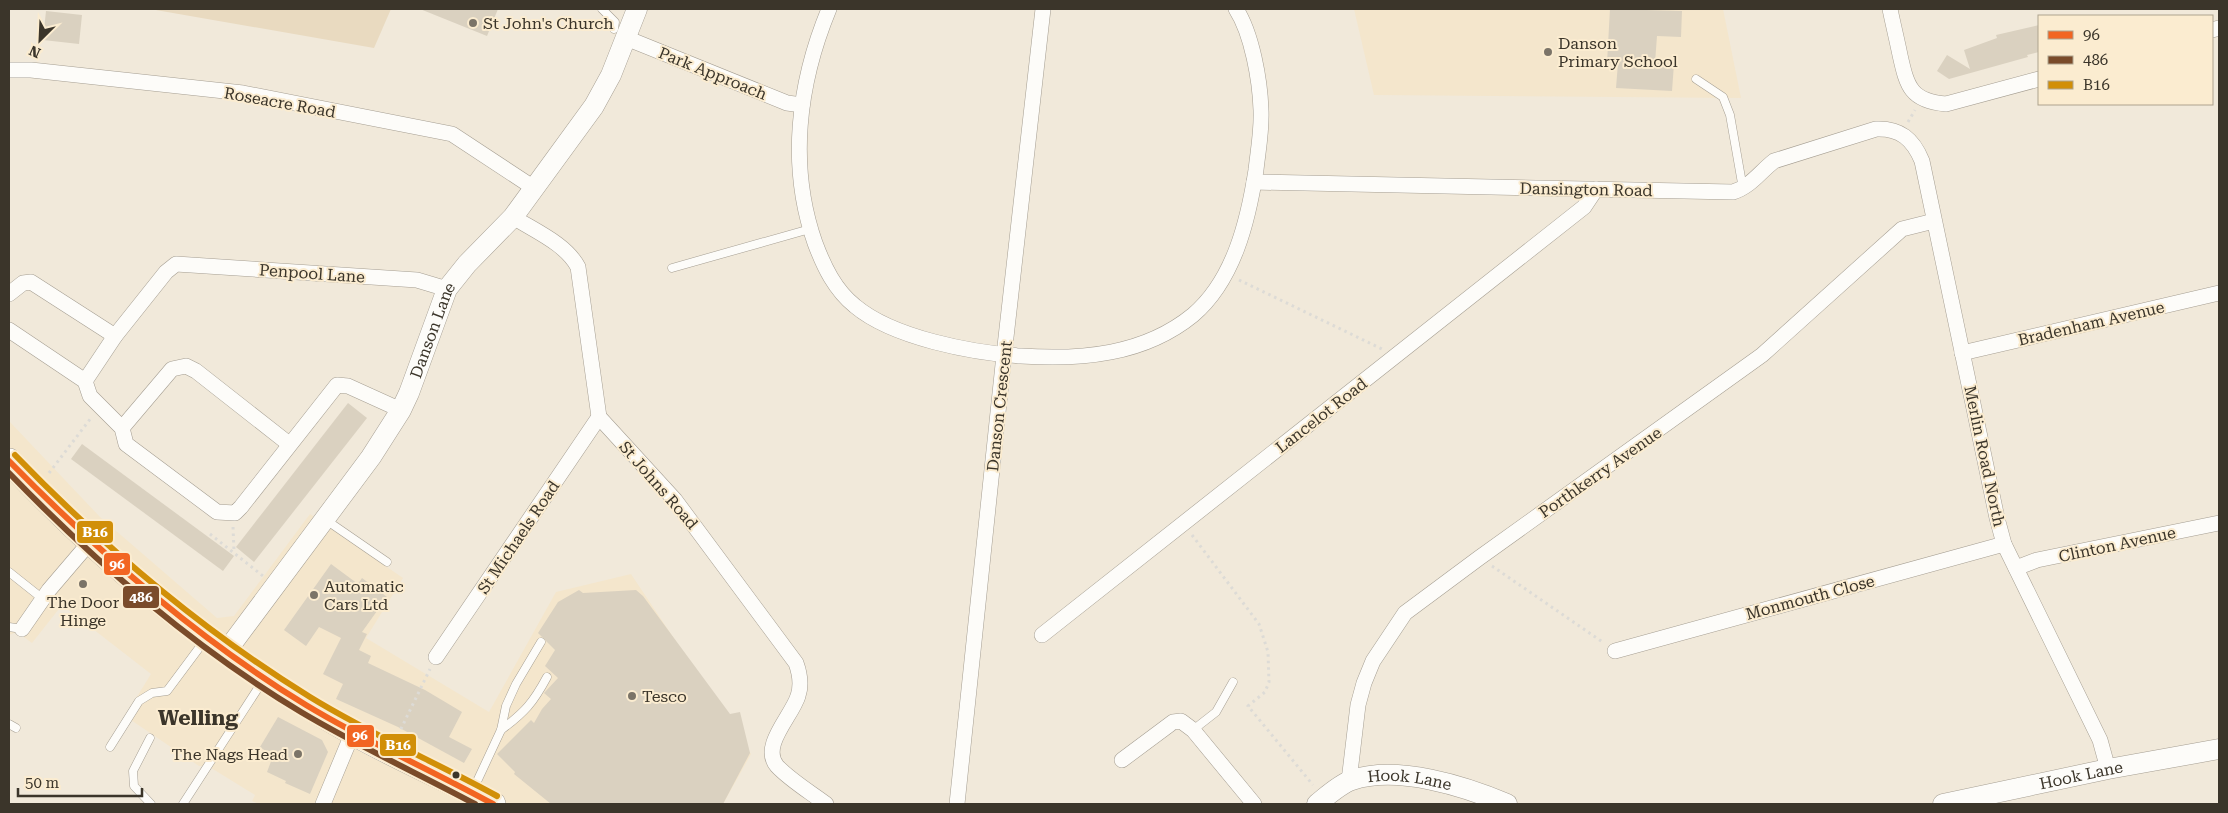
<svg xmlns="http://www.w3.org/2000/svg" width="2228" height="813" viewBox="0 0 2228 813" font-family="'Roboto Serif',serif">
<rect width="100%" height="100%" fill="#f1e9da"/>
<g fill="#f4e6cc">
<polygon points="1354,9 1723,9 1741,98 1374,95"/>
<polygon points="9,421 100,517 217,618 234,616 310,514 403,578 366,638 489,712 556,592 631,574 751,754 723,804 259,804 252,801 255,795 208,766 199,766 125,716 151,674 62,605 32,643 17,632 9,635"/>
</g>
<polygon fill="#e9dac0" points="150,9 391,9 374,48"/>
<g fill="#dad1c0">
<polygon points="420,9 498,9 487,36"/>
<polygon points="1610,9 1682,11 1681,37 1657,36 1655,63 1674,64 1672,91 1616,88 1618,63 1607,63"/>
<polygon points="46,11 82,15 79,44 43,40"/>
<polygon points="2039,25 2039,52 2027,55 2028,57 1949,79 1937,71 1947,55 1970,69 1964,50 1997,38 1996,35"/>
<polygon points="348,403 367,418 254,562 236,547"/>
<polygon points="82,444 234,556 223,571 71,459"/>
<polygon points="331,564 358,584 362,578 387,597 362,632 367,634 359,650 371,656 368,663 425,690 462,712 449,737 472,749 464,763 398,727 336,699 343,684 323,674 341,638 319,627 306,646 284,630"/>
<polygon points="579,590 583,593 636,590 643,596 730,714 740,712 750,753 723,804 551,804 514,774 515,772 497,754 531,720 534,723 542,709 551,699 544,693 558,678 545,666 555,650 538,633 558,602"/>
<polygon points="278,717 322,740 328,752 310,794 285,783 286,781 267,772 273,756 260,747"/>
</g>
<g fill="none" stroke-linecap="round" stroke-linejoin="round">
<g stroke="#a59e92" stroke-width="9">
<g id="service">
<polyline points="602,9 615,22 614,29"/>
<polyline points="1696,79 1723,97 1730,115 1743,189"/>
<polyline points="672,268 810,229"/>
<polyline points="326,520 387,562"/>
<polyline points="9,572 43,599"/>
<polyline points="9,627 22,629"/>
<polyline points="9,724 16,728"/>
<path d="M501,730C525,712 533,703 547,677"/>
<polyline points="1193,730 1216,712 1233,682"/>
<polyline points="150,738 133,771 134,786 151,804"/>
<polyline points="110,747 139,701 152,693 167,691 205,640"/>
<polyline points="473,790 501,730 506,706 516,684 541,642"/>
<polyline points="183,804 262,682"/>
</g>
</g>
<g stroke="#a59e92" stroke-width="16">
<g id="minor">
<path d="M829,9C798,84 788,166 815,243C824,267 835,290 855,306C893,338 973,353 1021,356C1081,360 1144,355 1193,315C1234,280 1248,221 1256,170C1258,151 1262,130 1261,110C1260,80 1252,34 1236,9"/>
<path d="M1890,9C1893,24 1897,40 1900,55C1907,87 1911,101 1946,104L2039,79"/>
<polyline points="2212,30 2219,28"/>
<polyline points="626,38 787,103 802,105"/>
<polyline points="9,70 31,70 243,93 452,134 534,188"/>
<path d="M1254,182L1733,192C1750,187 1760,172 1774,161L1876,129C1900,128 1913,139 1922,161L1997,518L2004,544L2100,740L2108,769"/>
<path d="M513,217C535,231 566,244 578,267L599,417L675,500L796,663C800,674 802,684 798,696C792,716 760,746 777,766C790,780 810,792 826,804"/>
<polyline points="9,294 23,283 31,282 115,336 166,272 176,264 417,280 447,289"/>
<polyline points="9,330 85,381 90,396 122,428 126,444 217,512 235,513 241,507 337,385 348,386 401,410"/>
<polyline points="1962,353 2219,293"/>
<polyline points="85,381 115,336"/>
<polyline points="122,428 172,369 186,366 196,371 289,444"/>
<polyline points="2016,568 2037,560 2219,523"/>
<polyline points="22,629 49,590 90,542"/>
<polyline points="1042,635 1584,207 1596,189"/>
<polyline points="1615,651 2004,544"/>
<polyline points="436,657 599,417"/>
<polyline points="1122,760 1173,722 1181,721 1193,730 1254,804"/>
<polyline points="1349,781 1358,705 1364,683 1373,661 1405,613 1479,558 1762,355 1902,229 1934,221"/>
<polyline points="323,804 353,732"/>
<polyline points="957,804 1004,355 1043,9"/>
</g>
</g>
<g stroke="#a59e92" stroke-width="21">
<g id="tertiary">
<path id="s1" d="M225,653L371,457L401,410L409,393L447,289L467,264L513,217L594,106L611,75L637,9"/>
<path id="s2" d="M1317,804C1327,796 1340,784 1352,780C1398,765 1464,786 1507,804"/>
<path id="s3" d="M1943,804L2108,769L2219,749"/>
</g>
</g>
<g stroke="#a59e92" stroke-width="26">
<path id="primary" d="M9,461C109,568 224,660 352,732C398,758 447,778 493,804"/>
</g>
<g stroke="#dddbd6" stroke-width="3" stroke-dasharray="2.5 4" stroke-linecap="butt">
<polyline points="1908,122 1915,110"/>
<polyline points="1239,280 1382,349"/>
<polyline points="49,473 91,418"/>
<polyline points="233,527 234,551"/>
<polyline points="210,534 263,576"/>
<polyline points="1192,535 1259,624 1268,652 1269,682 1265,692 1248,706 1313,785"/>
<polyline points="1492,566 1604,643"/>
<polyline points="398,735 430,669"/>
</g>
<use href="#service" stroke="#fdfcf9" stroke-width="8"/>
<use href="#minor" stroke="#fdfcf9" stroke-width="15"/>
<use href="#tertiary" stroke="#fdfcf9" stroke-width="20"/>
<use href="#primary" stroke="#fdfcf9" stroke-width="25"/>
<g stroke="#fbecd0" stroke-width="10">
<path id="bus-1" d="M9,461C99,553 196,638 306,705C367,742 431,770 493,804"/>
</g>
<g stroke="#fbecd0" stroke-width="10">
<path id="bus-2" d="M9,473C97,564 193,647 301,712C358,746 417,773 475,804"/>
</g>
<g stroke="#fbecd0" stroke-width="10">
<path id="bus-3" d="M15,455C104,547 201,630 310,697C370,734 435,762 497,796"/>
</g>
<use href="#bus-1" stroke="#f26522" stroke-width="6"/>
<use href="#bus-2" stroke="#7a4b2a" stroke-width="6"/>
<use href="#bus-3" stroke="#d18f08" stroke-width="6"/>
</g>
<g fill="#7b7468" stroke="#fbecd0" stroke-width="2">
<circle cx="473" cy="23" r="5"/>
<circle cx="1548" cy="52" r="5"/>
<circle cx="83" cy="584" r="5"/>
<circle cx="314" cy="595" r="5"/>
<circle cx="632" cy="696" r="5"/>
<circle cx="298" cy="754" r="5"/>
</g>
<circle fill="#3b352a" stroke="#fbecd0" stroke-width="2" cx="456" cy="775" r="4.5"/>
<g text-anchor="middle" stroke-width="4" stroke-linejoin="round" paint-order="stroke">
<g font-size="16" fill="#3b352a" stroke="#fbecd0" text-anchor="start">
<text x="483" y="29">St John's Church</text>
<text x="1558" y="49">Danson<tspan x="1558" dy="18">Primary School</tspan></text>
<text x="324" y="592">Automatic<tspan x="324" dy="18">Cars Ltd</tspan></text>
<text x="83" y="608" text-anchor="middle">The Door<tspan x="83" dy="18">Hinge</tspan></text>
<text x="642" y="702">Tesco</text>
<text x="288" y="760" text-anchor="end">The Nags Head</text>
</g>
<g font-size="16" fill="#3b352a" stroke="#fbecd0">
<text transform="translate(713 73) rotate(22)" y="6">Park Approach</text>
<text transform="translate(280 102) rotate(10)" y="6">Roseacre Road</text>
<text transform="translate(1586 189) rotate(1)" y="6">Dansington Road</text>
<text transform="translate(312 273) rotate(4)" y="6">Penpool Lane</text>
<text transform="translate(2091 323) rotate(-13)" y="6">Bradenham Avenue</text>
<text dy="6" stroke="none"><textPath href="#s1" startOffset="386">Danson Lane</textPath></text>
<text transform="translate(999 406) rotate(-84)" y="6">Danson Crescent</text>
<text transform="translate(1321 415) rotate(-38)" y="6">Lancelot Road</text>
<text transform="translate(1985 456) rotate(78)" y="6">Merlin Road North</text>
<text transform="translate(1600 472) rotate(-35)" y="6">Porthkerry Avenue</text>
<text transform="translate(659 485) rotate(49)" y="6">St Johns Road</text>
<text transform="translate(518 537) rotate(-56)" y="6">St Michaels Road</text>
<text transform="translate(2117 544) rotate(-12)" y="6">Clinton Avenue</text>
<text transform="translate(1810 597) rotate(-15)" y="6">Monmouth Close</text>
<text dy="6" stroke="none"><textPath href="#s3" startOffset="141">Hook Lane</textPath></text>
<text dy="6" stroke="none"><textPath href="#s2" startOffset="101">Hook Lane</textPath></text>
</g>
<g font-size="21" font-weight="bold" fill="#3b352a" stroke="#fbecd0">
<text x="198" y="725">Welling</text>
</g>
</g>
<g stroke="#fbecd0" stroke-width="2">
<rect x="76" y="520" width="38" height="24" rx="5" fill="#d18f08"/>
<rect x="103" y="552" width="28" height="24" rx="5" fill="#f26522"/>
<rect x="122" y="585" width="38" height="24" rx="5" fill="#7a4b2a"/>
<rect x="346" y="724" width="29" height="24" rx="5" fill="#f26522"/>
<rect x="379" y="733" width="38" height="24" rx="5" fill="#d18f08"/>
</g>
<g font-size="14" text-anchor="middle" font-weight="bold" fill="#fff">
<text x="95" y="537">B16</text>
<text x="117" y="569">96</text>
<text x="141" y="602">486</text>
<text x="360" y="740">96</text>
<text x="398" y="750">B16</text>
</g>
<rect width="2228" height="813" fill="none" stroke="#3b352a" stroke-width="20"/>
<rect x="2038" y="15" width="175" height="90" fill="#fbecd0" stroke="#aea38e"/>
<rect x="2048" y="31" width="25" height="8" fill="#f26522" stroke="#aea38e"/>
<text x="2083" y="40" font-size="15" fill="#3b352a">96</text>
<rect x="2048" y="56" width="25" height="8" fill="#7a4b2a" stroke="#aea38e"/>
<text x="2083" y="65" font-size="15" fill="#3b352a">486</text>
<rect x="2048" y="81" width="25" height="8" fill="#d18f08" stroke="#aea38e"/>
<text x="2083" y="90" font-size="15" fill="#3b352a">B16</text>
<g transform="translate(40 40) rotate(204)" stroke="#fbecd0" stroke-width="4" paint-order="stroke">
<path d="M0-4L9 19L0 12L-9 19Z" fill="#3b352a"/>
<text y="-8" font-size="14" font-weight="bold" text-anchor="middle" fill="#3b352a">N</text>
</g>
<path d="M18 788v8h124v-8" fill="none" stroke="#3b352a" stroke-width="2.5"/>
<text x="25" y="788" font-size="15" fill="#3b352a" stroke="#fbecd0" stroke-width="4" paint-order="stroke">50 m</text>
</svg>
